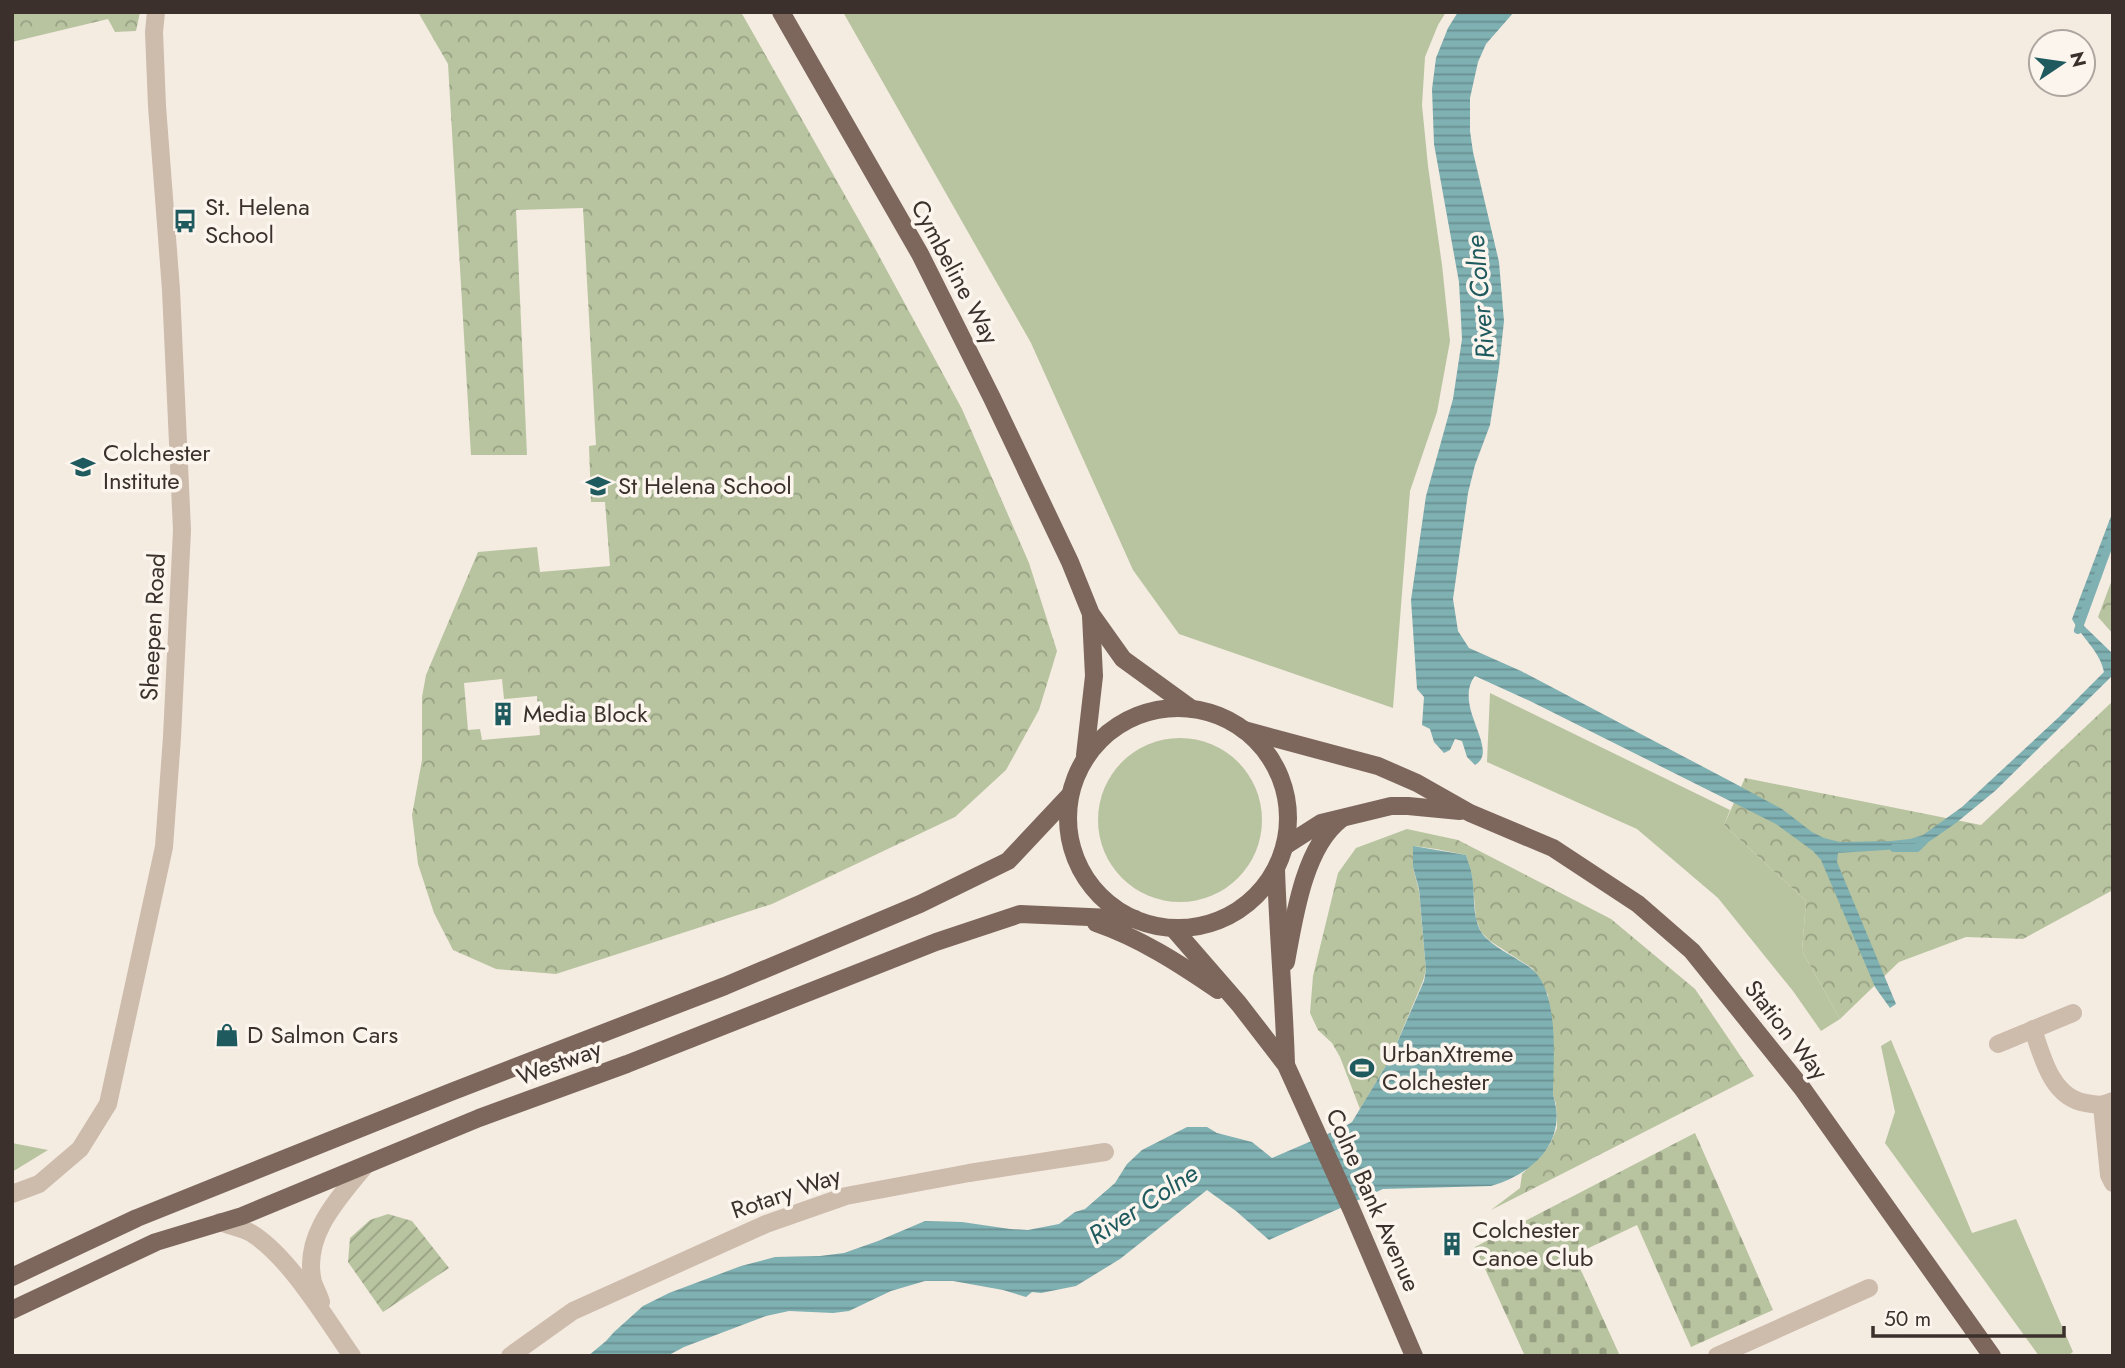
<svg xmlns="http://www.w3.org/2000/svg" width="2125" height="1368" viewBox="0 0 2125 1368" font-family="Jost,sans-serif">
<defs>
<pattern id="forest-crowns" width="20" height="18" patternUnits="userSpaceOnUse" patternTransform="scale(1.75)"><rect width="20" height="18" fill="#b8c4a0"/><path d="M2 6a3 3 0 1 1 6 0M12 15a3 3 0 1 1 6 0" fill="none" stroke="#97a083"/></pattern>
<pattern id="cemetery-stones" width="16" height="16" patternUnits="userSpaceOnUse" patternTransform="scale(1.75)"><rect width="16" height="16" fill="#b8c4a0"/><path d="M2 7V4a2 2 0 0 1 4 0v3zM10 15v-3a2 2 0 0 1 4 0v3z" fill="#97a083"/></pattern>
<pattern id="garden-furrows" width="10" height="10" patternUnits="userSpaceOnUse" patternTransform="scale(1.75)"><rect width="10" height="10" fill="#b8c4a0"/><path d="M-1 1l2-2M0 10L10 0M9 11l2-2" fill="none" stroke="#97a083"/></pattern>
<pattern id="water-rules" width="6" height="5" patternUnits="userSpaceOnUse" patternTransform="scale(1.75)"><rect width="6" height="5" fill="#7fb0b2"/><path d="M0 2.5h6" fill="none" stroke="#699091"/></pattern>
</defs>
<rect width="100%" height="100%" fill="#f4ebe1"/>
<g fill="#b8c4a0">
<polygon points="843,12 1446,12 1438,25 1425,57 1422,105 1428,166 1442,265 1450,341 1437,412 1410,491 1393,708 1179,634 1133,570 1031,343"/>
<polygon points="1490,693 1730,810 1724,825 1806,901 1802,951 1840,1019 1821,1031 1793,991 1718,898 1637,829 1487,762"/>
<circle cx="1180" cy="820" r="82"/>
<polygon points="1891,1040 1972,1233 2016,1219 2073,1352 2067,1356 2039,1356 1885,1143 1895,1112 1881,1046"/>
<polygon points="12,1143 48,1150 12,1172"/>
</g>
<g fill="url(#forest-crowns)" fill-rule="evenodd">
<polygon points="12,12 140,12 136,31 115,32 108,19 12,42"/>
<path d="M418,12H741L872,243L962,409L1029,563L1057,651L1039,710L1006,770L955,817L772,904L556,974L496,969L453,950L434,913L418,864L412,815L422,760V697L426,675L478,552L537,547L540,572L610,566L605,502H591L589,446L596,445L583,208L516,210L527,455H471L448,64ZM502,679L504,699L537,696L540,735L482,740L480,729L468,730L464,683Z"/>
<polygon points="2113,577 2113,634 2098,617"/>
<polygon points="2113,701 2113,890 2023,939 1966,937 1899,962 1840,1019 1802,951 1806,901 1724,825 1745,778 1981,825"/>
<polygon points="1407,829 1458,840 1611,919 1695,989 1754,1076 1491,1210 1520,1188 1522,1174 1542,1155 1550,1144 1557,1128 1556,1104 1553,1095 1553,1048 1548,995 1532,968 1490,941 1481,932 1476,919 1472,876 1466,855 1436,849 1413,846 1413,867 1419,891 1426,970 1423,981 1390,1059 1360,1109 1340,1057 1332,1043 1318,1030 1310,1013 1313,976 1338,873 1356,848"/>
</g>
<polygon fill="url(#cemetery-stones)" points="1695,1133 1773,1310 1691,1347 1637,1225 1574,1255 1620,1356 1525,1356 1475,1247"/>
<polygon fill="url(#garden-furrows)" points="388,1214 412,1221 449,1268 383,1312 348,1262 350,1238 370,1220"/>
<g fill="url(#water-rules)">
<path d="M1458,12H1514L1486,44L1478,62L1470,98V131L1473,152L1499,262L1504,321L1499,367L1490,425L1475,465L1468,493L1453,599L1458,631L1469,648L1521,671L1732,782L1782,809L1812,832L1824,838L1840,842L1891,841L1910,839L1923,835L1962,807L2059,717L2104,672C2100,651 2081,637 2072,619L2113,511V531L2081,615L2083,625L2113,654V675L1995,791L1956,823L1930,841L1917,848L1838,853L1837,862L1896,1004L1890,1008L1875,987L1821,860L1813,851L1776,824L1530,701L1475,676C1452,706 1501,750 1475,765L1467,757L1462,741L1455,739L1450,750L1444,753L1434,742L1430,729L1422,725L1424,697L1417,689L1411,600L1426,496L1453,399L1462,339L1459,282L1434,144L1432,89L1436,58L1448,28Z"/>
<path d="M1413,846L1466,855C1468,862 1471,869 1472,876C1475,893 1472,914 1480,930C1487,944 1515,957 1528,966C1561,988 1553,1060 1553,1095C1568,1142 1533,1174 1491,1186L1383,1189L1269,1240L1236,1211L1207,1190L1120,1259L1076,1286L1041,1293L1032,1292L1026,1297L1003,1290L953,1281H925L891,1291L849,1311L833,1313L789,1311L766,1316L684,1347L667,1356H588L606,1341L614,1332L643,1306L669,1293L741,1266L775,1257L820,1256L844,1253L878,1241L925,1221L962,1222L1010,1229L1028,1230L1059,1224L1075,1212L1085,1209L1115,1183L1127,1164L1142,1150L1187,1127H1207L1217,1133L1252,1142L1272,1158L1344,1127L1352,1122L1390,1059L1424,981L1426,970L1419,889L1413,867Z"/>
</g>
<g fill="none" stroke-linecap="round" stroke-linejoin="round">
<g stroke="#7fb0b2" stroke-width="8">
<polyline points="2078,630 2113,534"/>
<polyline points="1894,848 1917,848 1924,841"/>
</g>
<g stroke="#cdbbac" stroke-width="18">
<path d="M2033,1029C2042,1057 2052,1098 2086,1103C2097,1105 2102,1106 2113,1101"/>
<polyline points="1998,1044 2073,1013"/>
<polyline points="2102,1106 2109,1175 2113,1183"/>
<path d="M220,1222C230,1226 242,1228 251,1233C288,1255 327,1320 352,1356"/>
<path d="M321,1302C319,1295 315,1288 313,1282C302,1236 338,1199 364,1167"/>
<polyline points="510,1356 573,1311 766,1224 846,1196 969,1173 1105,1152"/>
<polyline points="1717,1356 1869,1288"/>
</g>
<polyline stroke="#cdbbac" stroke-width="18" points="12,1194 39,1184 80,1149 108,1104 164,847 172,737 182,530 171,290 157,106 154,32 156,12"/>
<g stroke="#7d675c" stroke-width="18">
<polyline points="781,12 920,254 992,398 1070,562 1091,614 1123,659 1192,709"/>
<circle cx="1178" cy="818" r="110"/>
<polyline points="1244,730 1378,766 1417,783 1470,813 1553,848 1638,904 1692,951 1802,1088 1992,1356"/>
<polyline points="1085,755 1094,676 1091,616"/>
<polyline points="1285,846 1321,823 1391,806 1408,806 1460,811"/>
<path d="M1276,869C1278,934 1284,999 1286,1064"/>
<path d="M1096,923C1140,938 1180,964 1218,990"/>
<polyline points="1173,928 1239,1004 1286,1065 1352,1211 1414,1356"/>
<path d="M1286,962C1294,918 1304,847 1341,819"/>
<polyline points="12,1277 137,1218 451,1092 725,986 920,904 1008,861 1070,795"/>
<polyline points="12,1310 156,1242 242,1216 479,1118 627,1064 936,942 1020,914 1135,919"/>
</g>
</g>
<defs>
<g id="bus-bare" transform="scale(1.89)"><path d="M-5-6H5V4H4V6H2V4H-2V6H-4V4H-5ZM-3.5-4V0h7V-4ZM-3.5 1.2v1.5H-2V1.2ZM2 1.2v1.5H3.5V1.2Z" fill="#1f5a5e" stroke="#fbf5ee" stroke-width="2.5" paint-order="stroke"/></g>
<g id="university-bare" transform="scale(1.89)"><path d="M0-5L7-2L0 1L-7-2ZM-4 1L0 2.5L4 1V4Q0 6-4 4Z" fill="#1f5a5e" stroke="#fbf5ee" stroke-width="2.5" paint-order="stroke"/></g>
<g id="school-bare" transform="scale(1.89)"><path d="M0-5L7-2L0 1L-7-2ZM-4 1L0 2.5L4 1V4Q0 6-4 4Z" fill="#1f5a5e" stroke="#fbf5ee" stroke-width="2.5" paint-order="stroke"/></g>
<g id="building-bare" transform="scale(1.89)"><path d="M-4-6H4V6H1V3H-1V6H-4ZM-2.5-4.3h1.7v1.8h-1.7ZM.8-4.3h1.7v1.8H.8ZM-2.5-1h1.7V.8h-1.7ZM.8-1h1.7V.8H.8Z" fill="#1f5a5e" stroke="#fbf5ee" stroke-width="2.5" paint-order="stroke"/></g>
<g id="shop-bare" transform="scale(1.89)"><path d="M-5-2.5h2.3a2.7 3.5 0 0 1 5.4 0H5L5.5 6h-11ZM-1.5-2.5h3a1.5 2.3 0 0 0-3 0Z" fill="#1f5a5e" stroke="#fbf5ee" stroke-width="2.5" paint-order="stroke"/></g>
<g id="stadium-bare" transform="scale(1.89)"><path d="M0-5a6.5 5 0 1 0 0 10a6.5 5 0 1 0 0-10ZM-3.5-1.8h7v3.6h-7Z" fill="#1f5a5e" stroke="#fbf5ee" stroke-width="2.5" paint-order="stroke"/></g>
</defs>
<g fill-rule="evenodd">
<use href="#bus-bare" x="185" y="221"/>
<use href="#university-bare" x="83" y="467"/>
<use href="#school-bare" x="598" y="486"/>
<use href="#building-bare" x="503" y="714"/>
<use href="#shop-bare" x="227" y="1035"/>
<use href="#stadium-bare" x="1362" y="1068"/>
<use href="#building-bare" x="1452" y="1244"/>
</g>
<g text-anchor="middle" stroke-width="7" stroke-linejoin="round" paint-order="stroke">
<g font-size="24" fill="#3b302b" stroke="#fbf5ee" text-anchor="start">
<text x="205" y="215">St. Helena<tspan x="205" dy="28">School</tspan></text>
<text x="103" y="461">Colchester<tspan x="103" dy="28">Institute</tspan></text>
<text x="618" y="494">St Helena School</text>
<text x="523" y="722">Media Block</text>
<text x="247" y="1043">D Salmon Cars</text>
<text x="1382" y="1062">UrbanXtreme<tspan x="1382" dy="28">Colchester</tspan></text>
<text x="1472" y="1238">Colchester<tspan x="1472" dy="28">Canoe Club</tspan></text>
</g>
<g font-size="24" fill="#3b302b" stroke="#fbf5ee">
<text transform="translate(955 272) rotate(62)" y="8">Cymbeline Way</text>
<text transform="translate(153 627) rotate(-87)" y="8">Sheepen Road</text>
<text transform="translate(1786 1030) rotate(52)" y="8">Station Way</text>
<text transform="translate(559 1063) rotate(-20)" y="8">Westway</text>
<text transform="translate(786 1193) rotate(-19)" y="8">Rotary Way</text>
<text transform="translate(1373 1200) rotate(66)" y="8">Colne Bank Avenue</text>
</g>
<g font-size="26" font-style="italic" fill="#1f5a5e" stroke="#fbf5ee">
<text transform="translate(1480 297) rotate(-95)" y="9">River Colne</text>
<text transform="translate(1143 1204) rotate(-33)" y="9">River Colne</text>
</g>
</g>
<rect width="2125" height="1368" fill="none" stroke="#3b302b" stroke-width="28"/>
<g transform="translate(2062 63) rotate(77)"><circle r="33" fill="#fbf5ee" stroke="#aea6a0" stroke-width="2"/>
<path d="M0-5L12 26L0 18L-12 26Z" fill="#1f5a5e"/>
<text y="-10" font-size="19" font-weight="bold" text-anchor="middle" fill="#3b302b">N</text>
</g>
<path d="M1873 1326v10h191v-10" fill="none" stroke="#3b302b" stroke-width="3.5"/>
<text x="1884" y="1326" font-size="21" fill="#3b302b" stroke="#fbf5ee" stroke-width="5" paint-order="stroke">50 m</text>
</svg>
